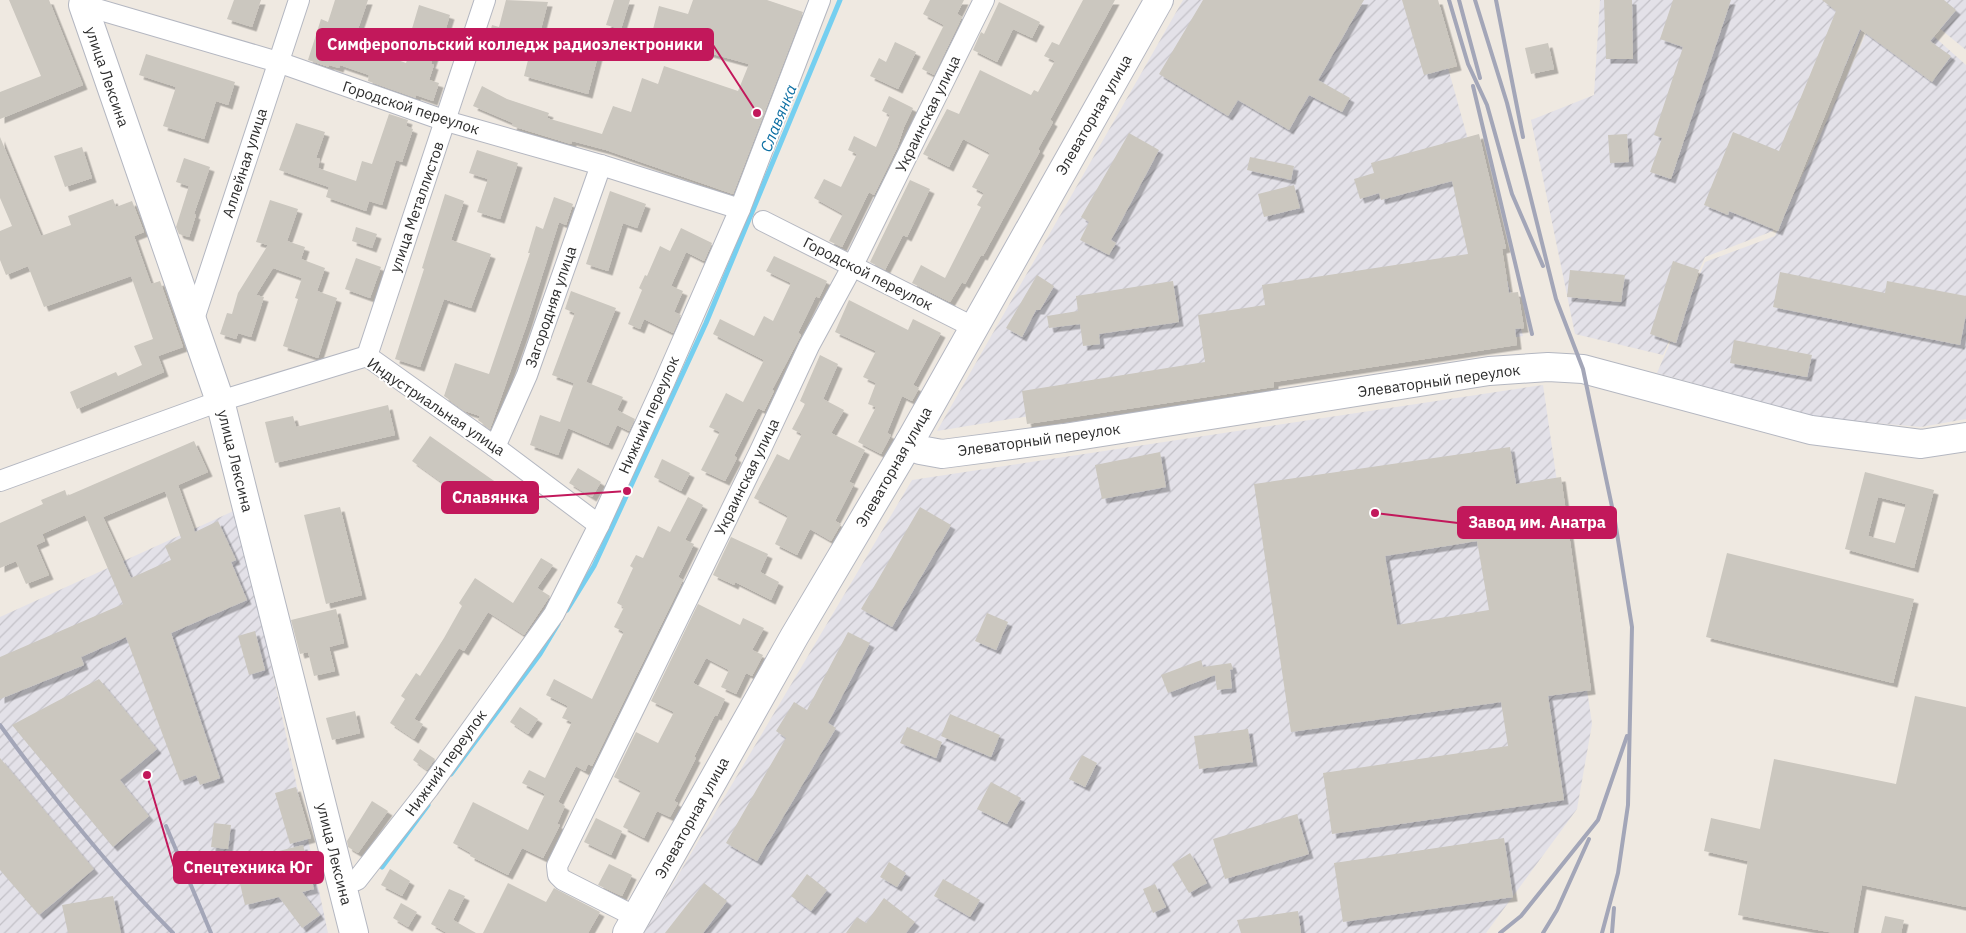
<svg xmlns="http://www.w3.org/2000/svg" width="1966" height="933" viewBox="0 0 1966 933" font-family="'IBM Plex Sans',sans-serif">
<defs>
<pattern id="industrial-furrows" width="10" height="10" patternUnits="userSpaceOnUse" patternTransform="scale(1.25)"><rect width="10" height="10" fill="#e3e1e8"/><path d="M-1 1l2-2M0 10L10 0M9 11l2-2" fill="none" stroke="#c3c1c7"/></pattern>
<filter id="shadow"><feDropShadow dx="4.5" dy="4.5" stdDeviation="0" flood-color="#0004"/></filter>
</defs>
<rect width="100%" height="100%" fill="#efe9e1"/>
<g fill="url(#industrial-furrows)">
<polygon points="1183,0 1429,0 1523,336 937,431"/>
<polygon points="1600,0 1856,0 1868,15 1773,231 1705,257 1663,355 1575,334 1531,120 1594,95"/>
<polygon points="1881,0 1893,0 1966,65 1966,419 1921,427 1819,418 1657,373 1705,262 1775,236"/>
<polygon points="1905,0 1966,0 1966,50"/>
<polygon points="1543,385 1592,724 1577,809 1486,933 644,933 912,480"/>
<polygon points="238,509 328,933 0,933 0,617"/>
</g>
<g fill="none" stroke-linecap="round" stroke-linejoin="round">
<g stroke="#75cff0" stroke-width="5">
<polyline points="567,610 594,566 706,323 840,0"/>
<polyline points="451,774 540,654 558,624"/>
<polyline points="382,867 428,805"/>
</g>
</g>
<g fill="#cbc7bf" fill-rule="evenodd" filter="url(#shadow)">
<polygon points="9,0 49,0 83,85 0,119 0,92 41,76"/>
<polygon points="234,0 261,0 252,27 227,19"/>
<polygon points="335,0 368,0 357,32 364,34 359,46 406,63 416,34 411,32 419,5 450,15 438,54 435,53 431,64 434,65 429,80 439,83 433,101 416,95 416,98 368,81 369,75 340,65 339,68 329,65 329,67 308,60 321,19 328,22"/>
<polygon points="506,0 548,2 540,33 600,48 588,94 524,76 529,56 487,45 492,25 499,27"/>
<polygon points="614,0 630,0 621,29 606,25"/>
<polygon points="693,0 767,0 803,12 733,194 606,150 572,141 571,144 512,126 513,123 473,106 482,86 507,99 549,113 547,118 602,134 613,106 631,112 642,78 658,84 664,66 738,91 749,64 651,37 659,6 688,14"/>
<polygon points="930,0 964,0 957,14 962,17 934,75 922,69 944,25 923,14"/>
<polygon points="1083,0 1115,0 1050,120 1053,122 1038,149 1040,151 983,256 981,255 965,284 962,282 950,302 912,283 921,265 945,278 981,207 977,205 984,193 972,187 990,153 963,139 949,167 923,154 947,109 959,114 980,70 1031,95 1034,90 1038,92 1055,61 1044,56 1052,42 1059,45"/>
<polygon points="1203,0 1364,0 1318,80 1350,98 1342,112 1309,95 1289,130 1238,100 1228,116 1159,74"/>
<polygon points="1402,0 1438,0 1457,66 1424,75"/>
<polygon points="1604,0 1632,0 1633,59 1606,59"/>
<polygon points="1673,0 1731,0 1671,179 1650,172 1662,138 1654,135 1683,47 1660,39"/>
<polygon points="1822,0 1944,0 1956,10 1930,41 1951,56 1932,82 1860,29 1778,231 1729,211 1728,215 1704,205 1733,132 1779,151 1836,11"/>
<polygon points="999,2 1040,22 1032,38 1013,29 997,62 973,50 981,32 984,34"/>
<polygon points="895,42 916,52 898,89 870,76 879,58 886,62"/>
<polygon points="1548,43 1554,69 1531,74 1525,48"/>
<polygon points="146,54 235,82 228,105 216,101 204,139 163,126 176,87 139,75"/>
<polygon points="889,96 913,108 904,127 897,148 874,195 869,192 842,247 829,241 843,214 814,198 824,179 841,187 857,154 848,150 854,136 876,147 890,115 882,111"/>
<polygon points="389,114 408,120 406,126 413,129 402,162 396,160 382,205 369,201 366,211 326,197 329,187 279,170 296,123 325,132 316,158 320,159 318,168 356,181 362,161 372,164"/>
<polygon points="1129,133 1159,150 1111,240 1116,243 1109,255 1080,240 1089,222 1081,217"/>
<polygon points="1479,134 1506,248 1502,249 1509,293 1518,292 1524,328 1515,329 1517,345 1274,382 1274,387 1027,424 1022,391 1205,362 1198,315 1265,305 1262,285 1468,254 1452,181 1381,200 1379,193 1360,199 1354,179 1374,173 1371,163"/>
<polygon points="1627,134 1629,162 1610,163 1608,135"/>
<polygon points="0,137 41,236 71,225 68,216 113,199 116,207 132,201 144,232 134,236 151,284 160,281 183,347 158,356 164,372 77,409 70,392 116,372 118,376 142,365 134,346 153,339 131,276 44,307 28,266 6,275 0,260 0,231 12,226 0,198"/>
<polygon points="82,147 92,178 65,187 54,156"/>
<polygon points="477,150 518,163 500,219 477,212 488,179 469,173"/>
<polygon points="1250,157 1294,166 1291,180 1247,170"/>
<polygon points="184,158 210,167 194,214 196,215 189,237 179,234 176,227 189,186 176,182"/>
<polygon points="910,180 930,189 907,237 903,235 885,270 870,262"/>
<polygon points="1294,185 1300,208 1264,217 1258,194"/>
<polygon points="610,191 646,204 637,228 623,223 608,271 586,264"/>
<polygon points="445,194 464,201 451,240 491,254 471,308 444,299 420,367 395,359 424,269 422,268"/>
<polygon points="554,197 573,204 566,225 559,222 527,324 490,429 478,420 480,416 465,411 444,396 455,363 489,374 530,253 528,253 536,226 543,229"/>
<polygon points="270,200 298,209 287,241 305,247 301,259 325,268 317,291 337,298 318,358 283,346 298,299 295,298 302,278 273,268 256,295 264,297 251,337 238,333 236,339 220,334 227,313 232,314 238,293 268,245 256,242"/>
<polygon points="356,227 377,234 372,248 352,241"/>
<polygon points="681,228 712,243 704,261 686,252 671,286 683,291 674,312 681,315 673,333 644,319 640,329 628,324 642,290 639,288 645,275 647,276 660,246 670,251"/>
<polygon points="774,256 827,281 819,298 816,296 798,333 801,335 772,390 774,391 764,411 758,408 734,456 737,458 725,481 701,470 720,432 709,427 726,393 743,402 764,360 713,334 720,319 754,336 764,316 773,321 791,283 766,271"/>
<polygon points="356,258 381,267 370,298 345,289"/>
<polygon points="1673,261 1699,270 1676,343 1650,334"/>
<polygon points="1570,270 1625,275 1621,302 1567,297"/>
<polygon points="1780,272 1885,293 1887,281 1966,296 1966,314 1960,345 1773,307"/>
<polygon points="1037,275 1054,286 1040,310 1036,310 1022,337 1006,328"/>
<polygon points="1173,281 1179,322 1099,334 1100,344 1083,346 1080,324 1049,328 1047,316 1078,311 1076,296"/>
<polygon points="571,291 616,308 586,382 623,397 617,410 635,419 629,431 617,425 608,445 568,428 558,455 530,445 540,415 560,422 574,383 552,375 575,313 565,309"/>
<polygon points="849,300 908,330 913,319 941,333 913,385 919,388 912,401 902,396 887,433 891,435 881,454 858,442 876,407 868,404 876,383 863,377 876,351 835,332"/>
<polygon points="1734,340 1812,355 1807,377 1730,363"/>
<polygon points="820,355 838,364 823,399 844,410 831,433 865,450 849,482 854,484 835,521 841,524 831,541 810,529 797,555 775,544 788,516 754,498 777,454 789,460 802,434 792,429 805,404 800,401"/>
<polygon points="388,405 395,435 275,463 265,422 293,416 296,427"/>
<polygon points="430,436 497,483 479,509 412,461"/>
<path d="M194,441L208,472L178,485L195,532L218,521L236,560L231,562L247,600L171,633L220,778L200,785L196,775L180,781L126,637L81,657L84,665L0,699V657L123,604L85,515L42,534L45,541L36,545L49,575L26,584L16,561L0,568V523L43,504L41,500L65,490L67,496ZM165,491L181,538L165,546L171,560L131,578L103,517Z"/>
<path d="M1510,447L1516,484L1561,477L1591,690L1548,696L1564,800L1332,834L1323,773L1508,746L1501,702L1291,732L1254,484ZM1477,541L1489,610L1397,625L1385,556Z"/>
<polygon points="1160,452 1166,487 1102,499 1095,465"/>
<polygon points="662,459 690,473 681,491 654,477"/>
<polygon points="578,468 601,482 592,497 569,483"/>
<path d="M1865,472L1934,490L1914,568L1845,549ZM1878,497L1906,504L1895,543L1868,536Z"/>
<polygon points="688,497 703,505 685,540 694,544 678,577 683,580 592,766 588,764 585,771 576,766 558,802 565,806 557,824 560,825 543,858 522,848 508,875 470,856 471,853 453,843 473,802 528,830 545,794 522,783 529,770 545,778 572,722 562,718 568,706 546,695 554,679 592,699 624,632 614,627 624,607 617,603 633,568 630,566 636,555 643,558 658,526 670,532"/>
<polygon points="340,507 362,595 326,604 304,515"/>
<polygon points="920,507 951,525 892,627 861,609"/>
<polygon points="731,537 768,554 760,572 779,582 771,600 735,582 734,585 713,575"/>
<polygon points="1727,553 1914,599 1893,683 1706,637"/>
<polygon points="541,558 553,565 537,588 550,596 524,635 488,612 464,651 459,648 414,719 423,724 414,739 390,723 405,699 401,696 416,673 420,676 444,638 462,606 459,603 475,578 513,603"/>
<polygon points="698,604 740,625 743,618 764,628 752,650 763,655 752,676 746,673 736,694 721,687 729,670 706,658 693,683 725,699 717,716 715,715 694,757 696,758 674,801 678,803 670,817 657,811 644,838 623,827 641,791 614,777 636,732 658,743 674,712 651,701"/>
<polygon points="336,609 344,643 329,647 335,671 314,676 308,652 300,654 291,620"/>
<polygon points="987,613 1008,622 996,650 975,641"/>
<polygon points="255,631 265,670 249,675 238,636"/>
<polygon points="848,632 870,643 828,723 836,728 757,861 726,843 786,738 776,731 794,702 807,710"/>
<polygon points="1201,660 1203,667 1231,663 1233,669 1230,670 1232,688 1217,690 1215,675 1168,693 1161,675"/>
<polygon points="99,679 157,749 120,780 149,816 113,847 12,725"/>
<polygon points="1915,696 1966,707 1966,907 1862,885 1853,933 1834,933 1738,915 1748,861 1704,851 1711,818 1760,829 1774,759 1896,784"/>
<polygon points="520,707 538,719 528,734 510,722"/>
<polygon points="355,711 360,733 332,740 326,718"/>
<polygon points="950,714 1000,735 991,757 941,736"/>
<polygon points="907,727 942,742 936,758 900,743"/>
<polygon points="1248,729 1253,762 1199,769 1194,736"/>
<polygon points="420,749 435,759 427,770 413,760"/>
<polygon points="1082,755 1097,763 1085,787 1069,779"/>
<polygon points="0,758 94,869 39,915 0,870"/>
<polygon points="991,782 1021,798 1007,824 977,809"/>
<polygon points="296,787 311,838 290,844 275,793"/>
<polygon points="372,801 388,811 358,853 348,847 347,841"/>
<polygon points="1297,814 1309,854 1225,879 1213,839"/>
<polygon points="596,818 622,831 611,855 584,842"/>
<polygon points="214,823 231,825 228,849 211,847"/>
<polygon points="1504,838 1513,897 1343,922 1334,863"/>
<polygon points="303,845 314,889 302,892 320,915 302,928 279,897 245,905 235,862"/>
<polygon points="1190,853 1207,883 1189,893 1172,864"/>
<polygon points="889,862 906,873 897,887 880,877"/>
<polygon points="609,864 632,875 622,896 598,885"/>
<polygon points="390,869 410,881 402,896 381,885"/>
<polygon points="807,874 827,890 811,911 791,896"/>
<polygon points="943,879 980,900 970,917 934,896"/>
<polygon points="508,883 546,902 554,888 600,912 588,933 483,933"/>
<polygon points="704,883 727,901 703,933 665,933"/>
<polygon points="1155,884 1166,907 1153,913 1143,889"/>
<polygon points="449,889 465,896 453,920 476,933 447,933 431,924"/>
<polygon points="113,896 121,933 68,933 62,905"/>
<polygon points="884,898 915,922 906,933 846,933 857,917 866,923"/>
<polygon points="401,903 417,912 408,927 393,918"/>
<polygon points="1298,911 1301,933 1241,933 1237,920"/>
<polygon points="1885,916 1904,920 1901,933 1881,933"/>
</g>
<g fill="none" stroke-linecap="round" stroke-linejoin="round">
<g stroke="#b4b7c1" stroke-width="22">
<g id="street">
<polyline points="83,5 278,62 446,121 601,165 740,209"/>
<polyline points="763,221 973,327"/>
<polyline points="192,325 299,0"/>
<polyline points="367,356 485,0"/>
<polyline points="495,447 527,375 601,165"/>
<polyline points="0,481 220,401 367,356 495,447 599,525"/>
<polyline points="341,884 357,880 429,788 554,614 599,525 664,383 740,209 820,0"/>
<polyline points="636,917 563,880 558,875 557,866 759,453 809,346 852,267 984,0"/>
</g>
</g>
<g stroke="#b4b7c1" stroke-width="30">
<g id="secondary">
<polyline points="84,0 83,5 220,401 354,933"/>
<polyline points="909,443 920,450 942,454 1064,438 1489,371 1548,367 1583,369 1811,430 1921,444 1966,437"/>
<polyline points="627,933 794,637 909,443 1159,0"/>
</g>
</g>
<use href="#street" stroke="#fff" stroke-width="20"/>
<use href="#secondary" stroke="#fff" stroke-width="28"/>
<g stroke="#a3a6b8" stroke-width="4">
<polyline points="1449,0 1468,64 1487,105 1512,194 1543,266"/>
<polyline points="1459,0 1480,78"/>
<polyline points="1475,0 1507,103 1556,299 1583,369 1615,521 1632,627 1628,805 1618,873 1602,933"/>
<polyline points="1496,0 1523,137"/>
<polyline points="1473,86 1532,334"/>
<path d="M0,725C53,798 109,868 173,933"/>
<polyline points="166,826 211,933"/>
<polyline points="1500,933 1521,916 1598,820 1627,736"/>
<polyline points="1543,933 1557,910 1589,839"/>
<polyline points="1612,933 1614,908"/>
</g>
</g>
<g text-anchor="middle" stroke-width="4" stroke-linejoin="round" paint-order="stroke">
<g font-size="15" fill="#2e2e2e" stroke="#fff">
<text transform="translate(107 77) rotate(71)" y="5">улица Лексина</text>
<text transform="translate(411 108) rotate(18)" y="5">Городской переулок</text>
<text transform="translate(928 114) rotate(-64)" y="5">Украинская улица</text>
<text transform="translate(1094 115) rotate(-60)" y="5">Элеваторная улица</text>
<text transform="translate(245 163) rotate(-72)" y="5">Аллейная улица</text>
<text transform="translate(417 207) rotate(-71)" y="5">улица Металлистов</text>
<text transform="translate(868 274) rotate(27)" y="5">Городской переулок</text>
<text transform="translate(551 307) rotate(-71)" y="5">Загородняя улица</text>
<text transform="translate(1439 381) rotate(-8)" y="5">Элеваторный переулок</text>
<text transform="translate(436 407) rotate(34)" y="5">Индустриальная улица</text>
<text transform="translate(649 415) rotate(-66)" y="5">Нижний переулок</text>
<text transform="translate(1039 440) rotate(-8)" y="5">Элеваторный переулок</text>
<text transform="translate(235 461) rotate(76)" y="5">улица Лексина</text>
<text transform="translate(894 467) rotate(-60)" y="5">Элеваторная улица</text>
<text transform="translate(747 477) rotate(-64)" y="5">Украинская улица</text>
<text transform="translate(446 763) rotate(-54)" y="5">Нижний переулок</text>
<text transform="translate(692 818) rotate(-61)" y="5">Элеваторная улица</text>
<text transform="translate(334 854) rotate(76)" y="5">улица Лексина</text>
</g>
<g font-size="16" font-style="italic" fill="#0d6fa3" stroke="#fff">
<text transform="translate(778 118) rotate(-68)" y="6">Славянка</text>
</g>
</g>
<path fill="none" stroke="#c2185b" stroke-width="2" d="M757 113L713 45M627 491L538 497M1375 513L1458 523M147 775L174 867"/>
<g fill="#c2185b" stroke="#fff" stroke-width="2">
<circle cx="757" cy="113" r="5"/>
<circle cx="627" cy="491" r="5"/>
<circle cx="1375" cy="513" r="5"/>
<circle cx="147" cy="775" r="5"/>
</g>
<g fill="#c2185b" stroke="#c2185b" stroke-width="2">
<rect x="317" y="29" width="396" height="31" rx="5"/>
<rect x="442" y="482" width="96" height="31" rx="5"/>
<rect x="1458" y="507" width="158" height="31" rx="5"/>
<rect x="174" y="852" width="149" height="31" rx="5"/>
</g>
<g font-size="16" text-anchor="middle" font-weight="bold" fill="#fff">
<text x="515" y="50">Симферопольский колледж радиоэлектроники</text>
<text x="490" y="503">Славянка</text>
<text x="1537" y="528">Завод им. Анатра</text>
<text x="248" y="873">Спецтехника Юг</text>
</g>
</svg>
